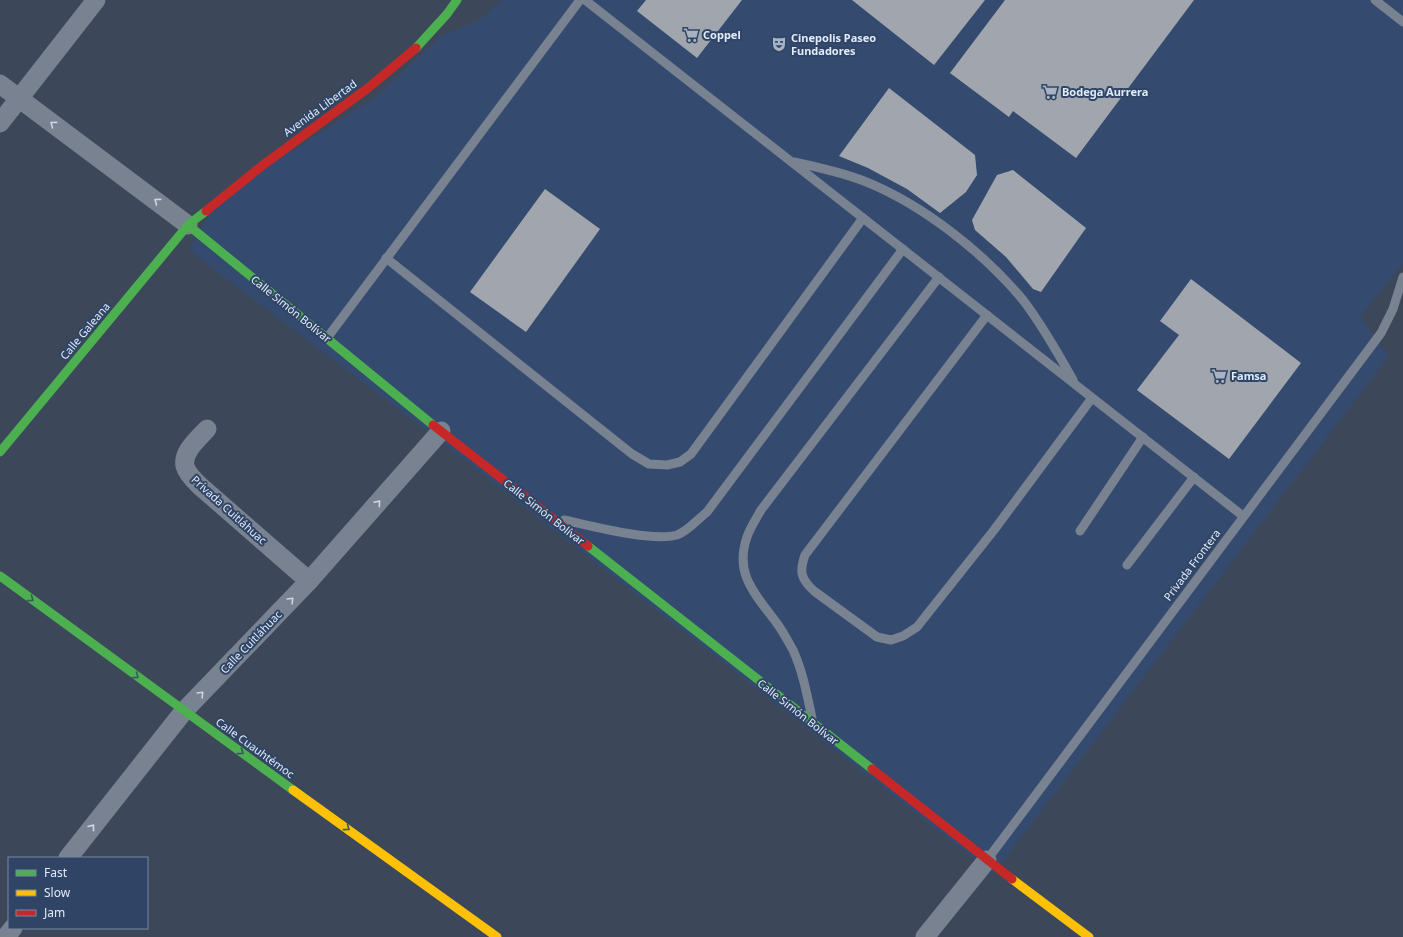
<svg xmlns="http://www.w3.org/2000/svg" width="1403" height="937" viewBox="0 0 1403 937" font-family="'Noto Sans',sans-serif">
<rect width="100%" height="100%" fill="#3c4859"/>
<polygon fill="#344b6f" points="502,0 1403,0 1403,263 1360,317 1389,356 993,874 444,444 189,250 219,198 376,97 441,36 479,20"/>
<g fill="#a1a6ae">
<polygon points="646,0 742,0 697,58 637,11"/>
<polygon points="852,0 985,0 934,65"/>
<polygon points="1005,0 1194,0 1076,158 1013,111 1009,117 950,73"/>
<polygon points="889,88 975,155 977,175 966,192 940,213 907,189 868,168 839,156"/>
<polygon points="1013,170 1086,228 1041,292 1033,289 1006,257 975,230 972,220 997,175"/>
<polygon points="545,189 600,229 526,332 470,292"/>
<polygon points="1191,279 1301,363 1229,459 1137,390 1179,335 1160,321"/>
</g>
<g fill="none" stroke-linecap="round" stroke-linejoin="round">
<g stroke="#788290" stroke-width="9">
<polyline points="585,0 1243,516"/>
<polyline points="1375,0 1403,22"/>
<path d="M794,162C817,167 841,172 864,181C922,204 983,252 1023,300C1042,325 1058,353 1073,380"/>
<polyline points="386,258 632,454 649,464 667,465 680,462 691,454 863,218"/>
<path d="M987,315L805,555C799,572 801,579 814,591L877,637L891,640L903,636L917,627L994,530L1092,398"/>
<polyline points="327,338 580,0"/>
<path d="M564,520C592,526 651,542 677,535C688,531 698,519 707,512L903,249"/>
<polyline points="1080,531 1143,437"/>
<polyline points="1127,565 1194,477"/>
<path d="M812,718C807,695 803,672 793,650C788,641 782,630 776,622C755,594 734,574 747,537C750,528 756,519 761,510L939,277"/>
<polyline points="987,860 1381,333 1393,309 1403,277"/>
</g>
<g stroke="#788290" stroke-width="19">
<polyline points="0,84 188,225"/>
<polyline points="0,123 96,0"/>
<path d="M207,429C198,439 182,452 185,466C187,474 195,481 200,486L309,581"/>
<polyline points="68,858 184,711 309,581 441,431"/>
<polyline points="6,937 13,928"/>
<polyline points="925,937 987,860"/>
</g>
<g stroke="#4caf50" stroke-width="9">
<polyline points="416,48 447,14 457,0"/>
<polyline points="188,225 433,425"/>
<polyline points="0,452 188,225 206,211"/>
<polyline points="588,546 872,769"/>
<polyline points="0,576 293,790"/>
</g>
<g stroke="#ffc107" stroke-width="9">
<polyline points="293,790 497,937"/>
<polyline points="1012,879 1089,937"/>
</g>
<g stroke="#c62828" stroke-width="9">
<polyline points="206,211 263,165 368,88 416,48"/>
<polyline points="433,425 588,546"/>
<polyline points="872,769 1012,879"/>
</g>
</g>
<defs><path id="oneway-chevron" d="M-2-3.5L2.5 0L-2 3.5" fill="none" stroke-width="1.6" stroke-linecap="round" stroke-linejoin="round"/></defs>
<g stroke="#cbd6e6">
<use href="#oneway-chevron" transform="translate(53 124) rotate(-143)"/>
<use href="#oneway-chevron" transform="translate(157 201) rotate(-143)"/>
<use href="#oneway-chevron" transform="translate(378 503) rotate(-49)"/>
<use href="#oneway-chevron" transform="translate(291 600) rotate(-46)"/>
<use href="#oneway-chevron" transform="translate(201 694) rotate(-46)"/>
<use href="#oneway-chevron" transform="translate(92 827) rotate(-52)"/>
</g>
<g stroke="#365a61">
<use href="#oneway-chevron" transform="translate(31 599) rotate(36)"/>
<use href="#oneway-chevron" transform="translate(136 676) rotate(36)"/>
<use href="#oneway-chevron" transform="translate(241 752) rotate(36)"/>
<use href="#oneway-chevron" transform="translate(347 828) rotate(36)"/>
</g>
<defs>
<g id="supermarket-bare" transform="scale(1.2)"><path d="M-6-5.5h2.5l.6 2H6L4.5 2H-2.5L-4.4-4H-6ZM-1.5 3.2a1.3 1.3 0 1 0 .1 0ZM3 3.2a1.3 1.3 0 1 0 .1 0Z" fill="#a7b2c2" stroke="#304565" stroke-width="2.5" paint-order="stroke"/></g>
<g id="theatre-bare" transform="scale(1.2)"><path d="M-5-5.5Q0-4 5-5.5V0Q5 5 0 6Q-5 5-5 0ZM-3.3-2.5H-1v1.5H-3.3ZM1-2.5H3.3v1.5H1ZM-2.8 1Q0 5.5 2.8 1Z" fill="#a7b2c2" stroke="#304565" stroke-width="2.5" paint-order="stroke"/></g>
</defs>
<g fill-rule="evenodd">
<use href="#supermarket-bare" x="691" y="35"/>
<use href="#theatre-bare" x="779" y="44"/>
<use href="#supermarket-bare" x="1050" y="92"/>
<use href="#supermarket-bare" x="1219" y="376"/>
</g>
<g text-anchor="middle" stroke-width="4" stroke-linejoin="round" paint-order="stroke">
<g font-size="11" font-weight="bold" fill="#e0ebfb" stroke="#304565" text-anchor="start">
<text x="703" y="39">Coppel</text>
<text x="791" y="42">Cinepolis Paseo<tspan x="791" dy="13">Fundadores</tspan></text>
<text x="1062" y="96">Bodega Aurrera</text>
<text x="1231" y="380">Famsa</text>
</g>
<g font-size="11" fill="#e0ebfb" stroke="#304565">
<text transform="translate(320 108) rotate(-36)" y="4">Avenida Libertad</text>
<text transform="translate(291 309) rotate(39)" y="4">Calle Simón Bolívar</text>
<text transform="translate(85 331) rotate(-50)" y="4">Calle Galeana</text>
<text transform="translate(229 510) rotate(42)" y="4">Privada Cuitláhuac</text>
<text transform="translate(544 512) rotate(38)" y="4">Calle Simón Bolívar</text>
<text transform="translate(1192 565) rotate(-53)" y="4">Privada Frontera</text>
<text transform="translate(251 642) rotate(-46)" y="4">Calle Cuitláhuac</text>
<text transform="translate(798 712) rotate(38)" y="4">Calle Simón Bolívar</text>
<text transform="translate(255 748) rotate(36)" y="4">Calle Cuauhtémoc</text>
</g>
</g>
<rect x="8" y="857" width="140" height="72" fill="#304565" stroke="#7687a1"/>
<rect x="16" y="870" width="20" height="6" fill="#4caf50" stroke="#7687a1"/>
<text x="44" y="877" font-size="12" fill="#e0ebfb">Fast</text>
<rect x="16" y="890" width="20" height="6" fill="#ffc107" stroke="#7687a1"/>
<text x="44" y="897" font-size="12" fill="#e0ebfb">Slow</text>
<rect x="16" y="910" width="20" height="6" fill="#c62828" stroke="#7687a1"/>
<text x="44" y="917" font-size="12" fill="#e0ebfb">Jam</text>
</svg>
